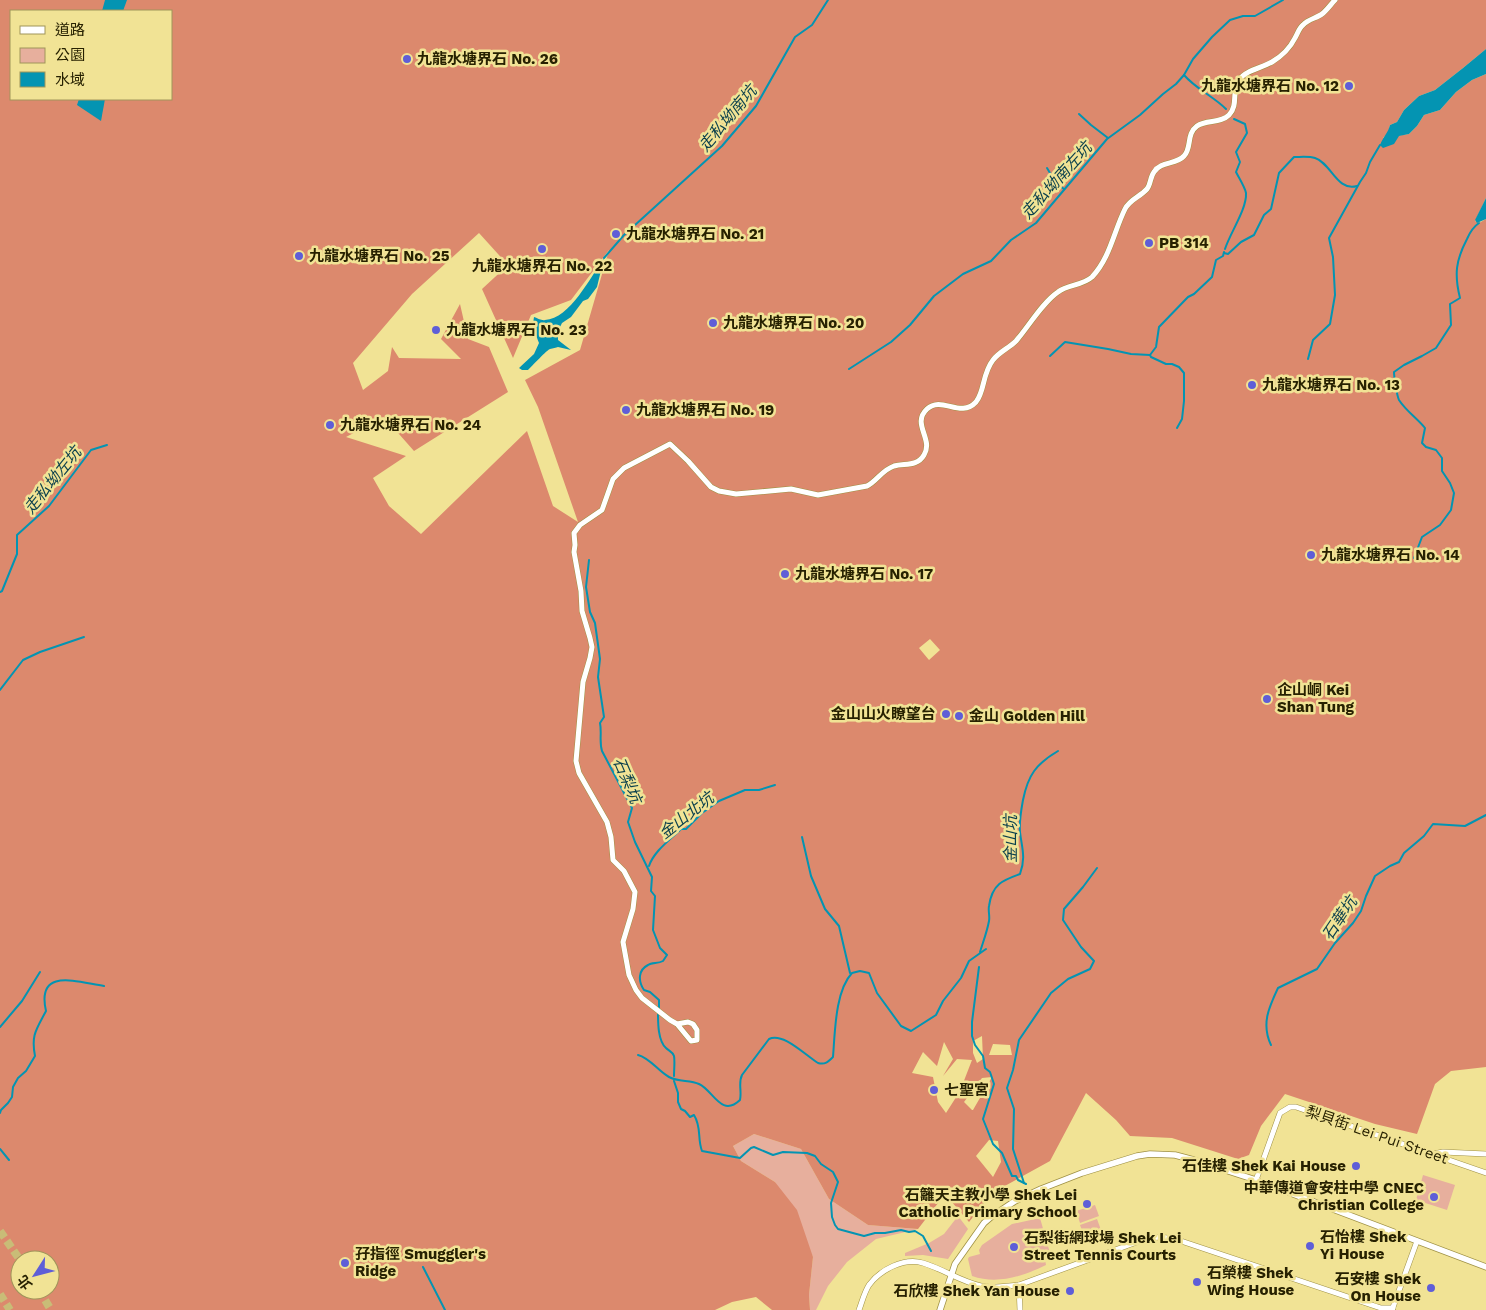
<svg xmlns="http://www.w3.org/2000/svg" width="1486" height="1310" viewBox="0 0 1486 1310" font-family="'Work Sans','Noto Sans TC',sans-serif">
<rect width="100%" height="100%" fill="#f1e395"/>
<g fill="#e7af9d">
<polygon points="754,1134 801,1149 829,1199 868,1225 918,1229 876,1239 847,1262 828,1286 816,1310 810,1310 809,1295 813,1257 775,1182 741,1161 733,1146"/>
<polygon points="1423,1175 1455,1185 1447,1210 1416,1200"/>
<polygon points="1095,1205 1099,1216 1080,1223 1076,1211"/>
<polygon points="958,1216 968,1229 948,1259 923,1255 905,1256 905,1253 929,1243 944,1234"/>
<path d="M1040,1218L1050,1253L1044,1255L1046,1265C1023,1276 998,1285 972,1276L968,1259L969,1257L980,1254L979,1250L982,1245L1012,1224Z"/>
<polygon points="1097,1219 1101,1230 1084,1236 1080,1225"/>
</g>
<path fill="#dc896d" fill-rule="evenodd" d="M0,0H1486V49L1463,68L1435,90L1419,96L1404,110L1397,122L1390,125L1388,133L1383,138L1409,134L1417,126L1424,115L1440,110L1456,92L1472,80L1486,74V198L1475,221L1479,223L1486,219V1067L1451,1071L1435,1084L1417,1134L1375,1124L1285,1094L1261,1126L1249,1155L1238,1159L1172,1138L1130,1136L1116,1120L1086,1093L1050,1161L992,1193L969,1222L945,1194L918,1229L868,1225L829,1199L801,1149L754,1134L733,1146L741,1161L775,1182L797,1210L813,1257L809,1295L810,1310H772L756,1297L732,1302L715,1310H0ZM11,11H171V99H11ZM479,233L508,265L482,289L513,358L531,315L571,300L609,250L580,350L525,380L538,407L578,522L553,506L527,431L421,534L389,506L373,478L406,456L346,437L384,417L414,451L508,392L489,347L468,339L460,304L441,339L461,359L399,358L392,347L388,371L363,390L353,363L412,294ZM930,639L940,650L929,660L919,648ZM982,1036L983,1059L977,1063L973,1053V1041ZM944,1042L953,1059L943,1076L957,1059L972,1060L960,1091L946,1113L938,1102L933,1077L912,1073L923,1052L937,1066ZM993,1044L1010,1045L1012,1055H989ZM992,1077L973,1110H972L964,1102L982,1078ZM989,1140L998,1141L1001,1162L993,1177L976,1156ZM20,1260H50V1290H20Z"/>
<g fill="#0494b2">
<polygon points="105,0 127,0 123,11 102,11"/>
<path d="M1486,49V74L1472,80L1456,92L1440,110L1424,115L1417,126L1409,134L1399,136L1394,144L1383,148L1380,145C1383,137 1388,133 1390,125L1397,122L1404,110L1419,96L1435,90L1463,68Z"/>
<polygon points="79,99 105,99 101,121 77,105"/>
<polygon points="1486,198 1486,219 1477,223 1475,220"/>
<path d="M604,258L597,287L588,299L583,301L571,317L562,323L558,331V340L571,350L558,347C556,348 553,348 550,349C548,349 531,367 528,370H522L519,368L534,354L539,343C536,335 532,326 534,317C537,318 542,321 545,320C570,319 591,276 604,258Z"/>
</g>
<g fill="none" stroke-linecap="round" stroke-linejoin="round">
<g stroke="#0494b2" stroke-width="2">
<path d="M1226,109C1213,96 1196,89 1184,75L1193,59L1212,37L1230,20L1243,16H1255L1283,0"/>
<polyline points="1079,114 1091,125 1108,138"/>
<polyline points="1047,168 1056,183 1064,189"/>
<path d="M1225,249C1230,233 1247,209 1246,193C1245,187 1239,178 1236,172L1240,162L1236,152L1247,133L1245,124L1234,119"/>
<path d="M1224,253L1228,254L1241,242L1254,235L1264,215L1271,209L1279,173L1294,157C1301,157 1309,156 1315,158C1331,163 1337,192 1357,186"/>
<polyline points="604,258 624,235 722,146 756,106 795,37 812,25 828,0"/>
<polyline points="1050,356 1065,342 1108,349 1131,354 1150,355"/>
<polyline points="1308,359 1313,340 1330,324 1335,295 1333,257 1329,238 1360,182 1366,173 1370,162 1380,145"/>
<polyline points="849,369 891,342 910,325 934,296 963,274 991,261 1011,240 1036,223 1107,139 1140,115 1163,94 1176,84 1184,75"/>
<polyline points="1177,428 1182,419 1184,401 1184,373 1179,367 1172,364 1166,364 1151,357 1150,355 1156,347 1159,327 1188,297 1194,294 1212,277 1216,260 1223,256 1224,252"/>
<path d="M1414,558L1422,537L1440,525L1451,510L1454,493L1450,483L1442,471V458L1436,450L1426,447L1422,443L1425,428C1417,418 1406,411 1399,400C1397,396 1394,377 1394,372L1404,365L1422,356L1436,348L1451,325L1450,304L1460,298C1454,274 1456,260 1467,239C1470,232 1473,227 1479,223"/>
<path d="M589,560L586,587L590,612L595,623L600,659L598,677L604,717L600,723C602,733 599,741 602,751L632,808L628,822L635,842L652,877L651,891L655,896L653,930L660,948L667,955L663,961C658,964 652,962 648,965C638,970 638,981 644,990L650,992L659,1000V1009"/>
<polyline points="0,592 2,591 17,554 17,535 49,506 91,450 107,445"/>
<polyline points="0,690 23,660 40,652 84,637"/>
<polyline points="802,837 811,876 825,909 839,926 850,973"/>
<path d="M649,866C654,851 670,840 681,829H686L702,813L719,801L745,790H759L775,785"/>
<path d="M980,952C983,942 987,932 989,921C990,916 988,911 989,906C992,884 1003,880 1020,874C1026,857 1022,849 1020,832C1019,821 1021,811 1023,800C1028,775 1036,764 1058,751"/>
<polyline points="979,967 972,1022 972,1036 975,1045 983,1056 985,1068 990,1072 994,1084 983,1119 993,1144 1002,1153 1012,1176 1016,1176 1018,1180 1026,1184"/>
<path d="M658,1013C658,1023 658,1041 666,1048C669,1051 673,1052 674,1056C675,1061 674,1070 674,1076"/>
<polyline points="0,1027 22,1001 40,972"/>
<path d="M1271,1045C1261,1024 1269,1007 1278,988L1317,969L1335,943L1353,923L1361,911L1366,896L1375,876L1390,866L1399,862L1404,853L1424,836L1433,824L1465,826L1486,815"/>
<path d="M638,1055C650,1058 658,1071 669,1077C678,1082 690,1080 699,1084C713,1090 721,1118 740,1100C742,1091 738,1083 742,1075L769,1039C783,1032 805,1055 818,1063C825,1065 828,1062 833,1057C835,1033 835,991 852,973L860,971L869,973L877,993L901,1026L911,1031L936,1015L943,1001L961,978L969,961L986,949"/>
<path d="M674,1081L678,1093V1102L681,1109L685,1111L690,1117L694,1115C702,1128 697,1138 702,1151L740,1158L751,1148L754,1147L773,1155L783,1152L807,1153L815,1156L821,1164L833,1172L838,1182L831,1203L832,1217L835,1225L838,1229L864,1236L875,1233H885L901,1230L909,1232L915,1231L923,1236L931,1251"/>
<path d="M0,1113L1,1110L8,1103L12,1097L13,1087L18,1078L26,1071L35,1056C31,1035 36,1030 46,1011C36,967 77,982 104,986"/>
<polyline points="0,1149 9,1160"/>
<polyline points="1024,1183 1013,1149 1014,1109 1007,1088 1013,1070 1019,1040 1051,993 1068,979 1090,969 1094,961 1081,947 1063,920 1064,909 1083,887 1097,868"/>
<polyline points="423,1267 445,1310"/>
</g>
<g stroke="#c9bc77" stroke-width="8" stroke-dasharray="8 4" stroke-linecap="butt">
<polyline points="0,1231 20,1260"/>
<polyline points="39,1290 51,1310"/>
<polyline points="0,1294 10,1310"/>
</g>
<g stroke="#9f9144" stroke-width="6">
<g id="minor">
<path d="M677,1024L688,1022L693,1024L697,1030V1040L691,1041L677,1024L670,1020L642,998L636,990L629,975L623,942L633,909L635,892L624,871L613,860L611,837L607,822L579,773L576,761L583,682L590,658L592,647L590,638L582,611L581,591L574,552L575,545L574,533L580,525L602,510L613,479L624,468L670,444L688,461L711,487L719,491L736,494L791,489L818,495L867,486C877,481 882,470 894,466C905,463 917,467 924,455C934,439 911,424 927,409C942,395 960,419 976,402C985,391 982,374 993,360C999,352 1009,348 1016,341C1029,326 1042,303 1058,292C1068,284 1082,286 1092,277C1110,258 1114,231 1125,209C1130,199 1140,197 1147,189C1151,184 1150,177 1154,172C1161,161 1176,165 1184,156C1192,148 1186,134 1197,126C1207,119 1220,124 1229,115C1239,105 1231,90 1239,80C1246,70 1262,68 1272,62C1282,56 1290,48 1295,38C1298,33 1299,28 1303,25C1308,19 1317,18 1322,14C1327,10 1331,4 1335,0"/>
<polyline points="1433,1154 1443,1152 1486,1154"/>
<polyline points="1256,1180 1280,1113 1290,1107 1296,1107 1486,1173"/>
<polyline points="1019,1285 1020,1310"/>
<path d="M859,1310C862,1302 864,1293 869,1285C880,1270 904,1257 923,1263C943,1269 960,1281 981,1286C993,1289 1006,1286 1019,1285L1148,1238L1161,1237L1178,1240L1381,1308H1393"/>
<polyline points="1392,1310 1417,1241"/>
</g>
</g>
<g stroke="#9f9144" stroke-width="7">
<polyline id="tertiary" points="940,1310 955,1264 984,1223 991,1217 1015,1201 1041,1189 1082,1173 1137,1156 1150,1154 1175,1155 1194,1160 1256,1180 1486,1267"/>
</g>
<use href="#minor" stroke="#fff" stroke-width="5"/>
<use href="#tertiary" stroke="#fff" stroke-width="5.5"/>
</g>
<g fill="#5f5ed7" stroke="#f1e395" stroke-width="2">
<circle cx="407" cy="59" r="5"/>
<circle cx="1349" cy="86" r="5"/>
<circle cx="616" cy="234" r="5"/>
<circle cx="1149" cy="243" r="5"/>
<circle cx="542" cy="249" r="5"/>
<circle cx="299" cy="256" r="5"/>
<circle cx="713" cy="323" r="5"/>
<circle cx="436" cy="330" r="5"/>
<circle cx="1252" cy="385" r="5"/>
<circle cx="626" cy="410" r="5"/>
<circle cx="330" cy="425" r="5"/>
<circle cx="1311" cy="555" r="5"/>
<circle cx="785" cy="574" r="5"/>
<circle cx="1267" cy="699" r="5"/>
<circle cx="946" cy="714" r="5"/>
<circle cx="959" cy="716" r="5"/>
<circle cx="934" cy="1090" r="5"/>
<circle cx="1356" cy="1166" r="5"/>
<circle cx="1434" cy="1197" r="5"/>
<circle cx="1087" cy="1204" r="5"/>
<circle cx="1310" cy="1246" r="5"/>
<circle cx="1014" cy="1247" r="5"/>
<circle cx="345" cy="1263" r="5"/>
<circle cx="1197" cy="1282" r="5"/>
<circle cx="1431" cy="1288" r="5"/>
<circle cx="1070" cy="1291" r="5"/>
</g>
<g text-anchor="middle" stroke-width="5" stroke-linejoin="round" paint-order="stroke">
<g font-size="15" font-weight="bold" fill="#272101" stroke="#f1e395" text-anchor="start">
<text x="417" y="64">九龍水塘界石 No. 26</text>
<text x="1339" y="91" text-anchor="end">九龍水塘界石 No. 12</text>
<text x="626" y="239">九龍水塘界石 No. 21</text>
<text x="1159" y="248">PB 314</text>
<text x="309" y="261">九龍水塘界石 No. 25</text>
<text x="542" y="271" text-anchor="middle">九龍水塘界石 No. 22</text>
<text x="723" y="328">九龍水塘界石 No. 20</text>
<text x="446" y="335">九龍水塘界石 No. 23</text>
<text x="1262" y="390">九龍水塘界石 No. 13</text>
<text x="636" y="415">九龍水塘界石 No. 19</text>
<text x="340" y="430">九龍水塘界石 No. 24</text>
<text x="1321" y="560">九龍水塘界石 No. 14</text>
<text x="795" y="579">九龍水塘界石 No. 17</text>
<text x="1277" y="695">企山峒 Kei<tspan x="1277" dy="17">Shan Tung</tspan></text>
<text x="936" y="719" text-anchor="end">金山山火瞭望台</text>
<text x="969" y="721">金山 Golden Hill</text>
<text x="944" y="1095">七聖宮</text>
<text x="1346" y="1171" text-anchor="end">石佳樓 Shek Kai House</text>
<text x="1424" y="1193" text-anchor="end">中華傳道會安柱中學 CNEC<tspan x="1424" dy="17">Christian College</tspan></text>
<text x="1077" y="1200" text-anchor="end">石籬天主教小學 Shek Lei<tspan x="1077" dy="17">Catholic Primary School</tspan></text>
<text x="1320" y="1242">石怡樓 Shek<tspan x="1320" dy="17">Yi House</tspan></text>
<text x="1024" y="1243">石梨街網球場 Shek Lei<tspan x="1024" dy="17">Street Tennis Courts</tspan></text>
<text x="355" y="1259">孖指徑 Smuggler's<tspan x="355" dy="17">Ridge</tspan></text>
<text x="1207" y="1278">石榮樓 Shek<tspan x="1207" dy="17">Wing House</tspan></text>
<text x="1421" y="1284" text-anchor="end">石安樓 Shek<tspan x="1421" dy="17">On House</tspan></text>
<text x="1060" y="1296" text-anchor="end">石欣樓 Shek Yan House</text>
</g>
<g font-size="15" fill="#272101" stroke="#f1e395">
<text transform="translate(1377 1135) rotate(19)" y="5">梨貝街 Lei Pui Street</text>
</g>
<g font-size="16" font-style="italic" fill="#0a3f4c" stroke="#f1e395">
<text transform="translate(727 118) rotate(-50)" y="6">走私坳南坑</text>
<text transform="translate(1056 180) rotate(-48)" y="6">走私坳南左坑</text>
<text transform="translate(52 480) rotate(-51)" y="6">走私坳左坑</text>
<text transform="translate(628 780) rotate(67)" y="6">石梨坑</text>
<text transform="translate(686 815) rotate(-38)" y="6">金山北坑</text>
<text transform="translate(1010 839) rotate(-90)" y="6">金山坑</text>
<text transform="translate(1339 918) rotate(-56)" y="6">石華坑</text>
</g>
</g>
<rect x="10" y="10" width="162" height="90" fill="#f1e395" stroke="#a0955a"/>
<rect x="20" y="26" width="25" height="8" fill="#ffffff" stroke="#a0955a"/>
<text x="55" y="35" font-size="15" fill="#272101">道路</text>
<rect x="20" y="48" width="25" height="15" fill="#e7af9d" stroke="#a0955a"/>
<text x="55" y="60" font-size="15" fill="#272101">公園</text>
<rect x="20" y="72" width="25" height="15" fill="#0494b2" stroke="#a0955a"/>
<text x="55" y="85" font-size="15" fill="#272101">水域</text>
<g transform="translate(35 1275) rotate(234)"><circle r="24" fill="#f1e395" stroke="#a0955a"/>
<path d="M0-4L9 19L0 12L-9 19Z" fill="#5f5ed7"/>
<text y="-8" font-size="14" font-weight="bold" text-anchor="middle" fill="#272101">北</text>
</g>
</svg>
